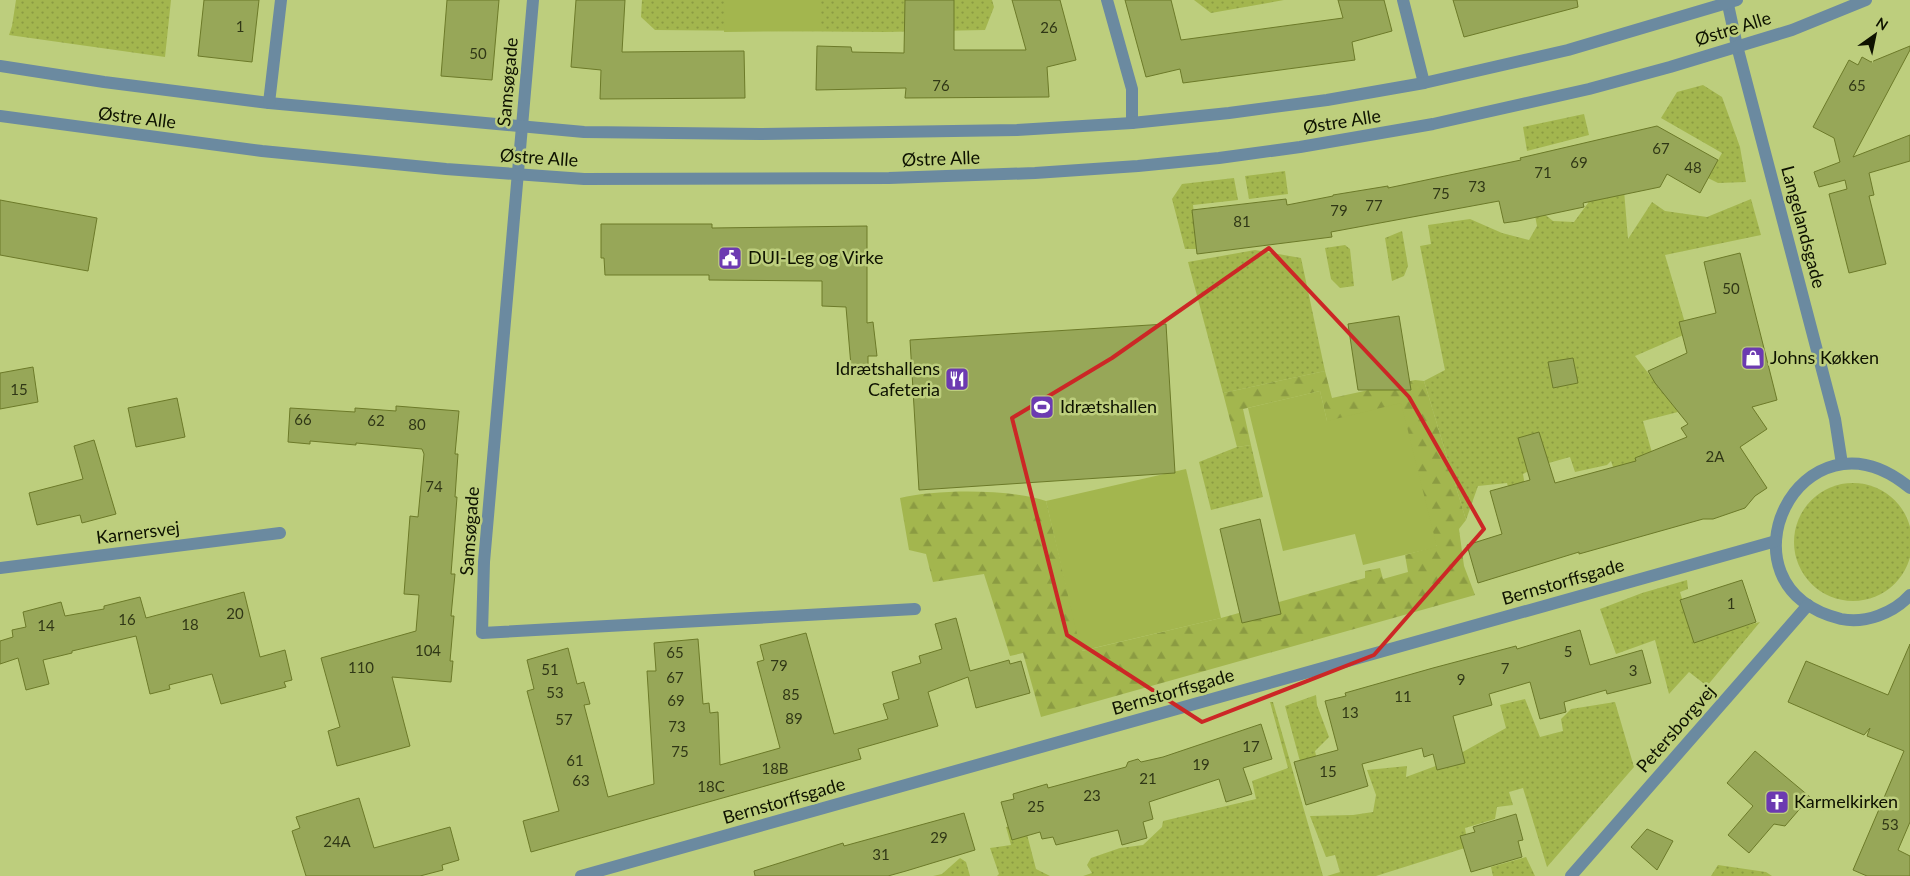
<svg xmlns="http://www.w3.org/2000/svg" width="1910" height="876" viewBox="0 0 1910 876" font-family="Lato,sans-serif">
<defs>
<pattern id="grass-dots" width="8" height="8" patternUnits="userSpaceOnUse" patternTransform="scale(1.25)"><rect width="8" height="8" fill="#a3b64e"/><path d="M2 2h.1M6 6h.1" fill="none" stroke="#8b9b42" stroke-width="1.8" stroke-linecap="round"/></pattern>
<pattern id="forest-firs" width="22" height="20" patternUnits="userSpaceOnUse" patternTransform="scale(1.25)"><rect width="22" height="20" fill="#a3b64e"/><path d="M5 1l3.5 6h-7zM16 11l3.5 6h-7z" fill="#8b9b42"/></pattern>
</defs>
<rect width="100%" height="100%" fill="#bdce7d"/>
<g fill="url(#grass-dots)">
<polygon points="16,0 171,0 165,57 9,35 12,26"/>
<polygon points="642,0 992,0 994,7 985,30 885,32 655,30 641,17"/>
<polygon points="1194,0 1284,0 1211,13"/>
<polygon points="1703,85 1722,97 1740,147 1746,182 1718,183 1708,178 1722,153 1661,118 1677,92"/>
<polygon points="1584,114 1589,135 1527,151 1523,127"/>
<polygon points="1285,171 1288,194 1249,199 1245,176"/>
<polygon points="1234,178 1238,200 1193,205 1198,249 1185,249 1172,199 1182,184"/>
<polygon points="1624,190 1628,239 1652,202 1665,211 1707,217 1751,199 1761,235 1665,255 1688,333 1635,356 1678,412 1643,421 1659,477 1615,473 1611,461 1607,465 1575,472 1570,457 1538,466 1523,474 1527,498 1514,508 1507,483 1478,486 1466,520 1424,381 1445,370 1420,246 1431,244 1428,225 1470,219 1502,233 1529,240 1537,226 1533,205 1553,221 1574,222 1588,203 1587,194"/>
<polygon points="1402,231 1408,266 1404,276 1392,281 1385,238"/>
<polygon points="1345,245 1350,249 1354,286 1340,288 1331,279 1325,248"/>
<polygon points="1255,250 1301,258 1325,371 1223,393 1188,262"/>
<polygon points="1251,445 1263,497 1211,510 1199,462 1237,447"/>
<circle cx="1853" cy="542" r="59"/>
<polygon points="1687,580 1688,589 1680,592 1694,639 1760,622 1707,686 1689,672 1669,694 1655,640 1616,654 1600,609 1642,593"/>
<polygon points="1316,695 1317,705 1329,737 1315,751 1317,760 1301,765 1285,706"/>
<polygon points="1525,699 1540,737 1563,731 1561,719 1571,709 1615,702 1634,767 1547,867 1523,788 1509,792 1513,805 1497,807 1495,819 1465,828 1468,847 1376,876 1327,876 1340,872 1335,855 1326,857 1310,816 1353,815 1373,812 1376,795 1367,770 1407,766 1406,777 1441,764 1506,728 1500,705"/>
<polygon points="1270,702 1273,702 1323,876 1083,876 1092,873 1087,865 1091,858 1120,848 1143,845 1162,827 1163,821 1256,799 1252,781 1288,768"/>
<polygon points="1024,823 1036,869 1050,876 997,876 999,874 990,848 1011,845 1006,827"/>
<polygon points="1526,857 1535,876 1493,876 1491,867"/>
<polygon points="960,858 966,862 970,876 933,876 942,874"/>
<polygon points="1718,865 1766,872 1772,876 1711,876"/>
</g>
<path fill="url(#forest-firs)" d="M1325,371L1332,398L1415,380L1424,381L1466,520L1459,529L1464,566L1475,595L1041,717L1023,653L1010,656L984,574L933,582L926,554L909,550L900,498C937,489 1011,489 1046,501L1082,651L1221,618L1365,578V571L1380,568L1383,579L1408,572L1405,555L1437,546L1327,421L1320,391L1243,409L1251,445L1237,447L1223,393Z"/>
<g fill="#a3b64e">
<polygon points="725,0 819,0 819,31 724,32"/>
<polygon points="1320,391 1327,421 1401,403 1437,547 1363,565 1355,534 1283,551 1248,408"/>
<polygon points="1186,469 1221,618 1081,651 1046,501"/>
</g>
<g fill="#97a758" stroke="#6c7a29">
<polygon points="204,0 259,0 252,62 198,56"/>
<polygon points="447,0 499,0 492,80 441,76"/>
<polygon points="576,0 625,0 622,52 744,51 745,98 600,99 601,70 571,67"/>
<polygon points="905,0 954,0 954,50 1026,50 1012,0 1060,0 1076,60 1047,67 1049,97 905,98 906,88 816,90 817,46 851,47 852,52 904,53"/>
<polygon points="1125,0 1171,0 1181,40 1343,18 1338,0 1384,0 1392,31 1352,42 1355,60 1183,83 1180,69 1146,77"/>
<polygon points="1453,0 1577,0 1578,7 1464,37"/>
<polygon points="1910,46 1910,50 1853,157 1910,135 1910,161 1869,173 1874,195 1869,196 1886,264 1849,273 1829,194 1847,189 1845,180 1819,187 1814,172 1840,162 1834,138 1813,127 1849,60 1858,65 1862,57 1871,62"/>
<polygon points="1657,126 1718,160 1700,193 1667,174 1660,187 1583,203 1584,207 1518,221 1504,223 1499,201 1331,232 1332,237 1197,254 1192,210 1286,199 1287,205 1333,196 1333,195 1388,186 1388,188 1521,160 1520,158"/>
<polygon points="0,200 97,218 88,271 0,255"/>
<polygon points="601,224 712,224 712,228 867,226 867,323 873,322 877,356 868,356 868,366 851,366 846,307 822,306 822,281 709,280 709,275 605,275 604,258 601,258"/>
<polygon points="1740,253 1777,400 1752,407 1767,429 1740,447 1767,488 1755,496 1745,508 1713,519 1703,519 1579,554 1579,552 1478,583 1467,545 1502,534 1490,491 1530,480 1518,438 1539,432 1555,483 1636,461 1635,458 1687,437 1681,428 1688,424 1655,383 1648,371 1687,353 1679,322 1716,313 1704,262"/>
<polygon points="1399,316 1411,390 1358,390 1348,324"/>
<polygon points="1166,324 1175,473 919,490 910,340"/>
<polygon points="1573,358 1578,383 1553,388 1548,362"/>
<polygon points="33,367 38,402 0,409 0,373"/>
<polygon points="177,398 185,437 136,447 128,408"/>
<polygon points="396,406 459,411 455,454 458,454 455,497 457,497 451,574 455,574 451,616 454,616 450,661 453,661 451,682 392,677 410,746 337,766 328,731 340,727 321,658 416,631 419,595 404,594 410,516 418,517 424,454 422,449 356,443 356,445 310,441 310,444 288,442 290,408 355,412 355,408 396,411"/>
<polygon points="94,440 116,514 82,523 80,515 37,525 29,493 83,479 74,446"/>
<polygon points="1260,519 1281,614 1242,623 1220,529"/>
<polygon points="1742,580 1756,622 1694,643 1680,600"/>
<polygon points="244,592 260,657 285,650 292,680 284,682 286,687 221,704 212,674 169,685 170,689 150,694 136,636 72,651 72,653 43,660 49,684 26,690 18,658 0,664 0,641 13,637 12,630 26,627 23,612 61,602 65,616 104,609 104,606 140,597 146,618"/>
<polygon points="956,618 970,671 1009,660 1010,664 1021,661 1030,693 976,708 968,677 928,692 938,726 858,749 861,759 531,852 523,821 559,811 527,691 534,689 527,660 568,648 577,684 584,682 590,704 584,705 608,797 654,784 647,671 656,671 654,643 698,639 703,704 709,703 710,713 718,712 720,765 780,748 757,662 764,660 760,645 806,633 834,734 888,719 883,704 899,699 892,672 921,663 919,656 942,649 935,624"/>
<polygon points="1580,630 1590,665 1642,650 1651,683 1607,694 1606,690 1564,702 1566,712 1540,719 1530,682 1489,694 1492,705 1453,716 1465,763 1437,770 1433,754 1424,757 1422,748 1362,764 1368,786 1306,805 1294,762 1338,750 1325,701 1346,696 1345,693 1433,668 1516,646 1517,649"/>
<polygon points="1910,644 1910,822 1898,850 1910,856 1910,876 1867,876 1853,870 1904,751 1867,736 1870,728 1864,735 1788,702 1806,661 1888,695"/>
<polygon points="1261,724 1272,759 1243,768 1252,794 1226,802 1219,779 1149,802 1153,819 1143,822 1147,838 1122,845 1118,830 1056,845 1053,837 1042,839 1040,832 1012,840 1001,802 1014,799 1013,794 1047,784 1048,788 1126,767 1128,762 1138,759 1141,762 1163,757"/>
<polygon points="1755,751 1810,797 1785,826 1774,824 1749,853 1728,835 1753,806 1727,783"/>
<polygon points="359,798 374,848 450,827 459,860 442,865 443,870 420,876 306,876 292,831 300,828 296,817"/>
<polygon points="964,813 975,850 906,871 888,876 755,876 754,871 843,843 844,846"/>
<polygon points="1516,814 1523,840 1518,841 1522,857 1471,872 1460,836 1475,832 1473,827"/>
<polygon points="1647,829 1673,841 1657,870 1631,847"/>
</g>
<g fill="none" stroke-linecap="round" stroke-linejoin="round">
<g stroke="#6b8aa0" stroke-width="12">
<polyline points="533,0 484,562 482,633 915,609"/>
<polyline points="1107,0 1132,89 1132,123"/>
<polyline points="1403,0 1424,83"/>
<polyline points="1727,0 1737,46 1835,419 1842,464"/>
<polyline points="0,66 104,82 269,103 584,132 760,134 1017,130 1132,123 1229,113 1327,100 1424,83 1568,50 1737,0"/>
<polyline points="269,103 281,0"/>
<polyline points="0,116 262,151 446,169 584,179 889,178 1035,173 1138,166 1219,158 1300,147 1433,124 1589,89 1670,67 1792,30 1866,0"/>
<path d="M1910,488C1801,397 1709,587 1841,619C1865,624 1894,613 1910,595"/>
<polyline points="0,568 280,533"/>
<polyline points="581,876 1776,541"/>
<polyline points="1571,876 1808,605"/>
</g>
</g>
<path fill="none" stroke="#cc2726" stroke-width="4" stroke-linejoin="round" d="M1269,248L1409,397L1484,529L1374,655L1202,722L1067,635L1012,418L1112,358Z"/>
<defs>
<g id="civic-square" transform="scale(1.25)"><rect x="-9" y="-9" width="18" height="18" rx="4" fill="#6c3ab1" stroke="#bdce7d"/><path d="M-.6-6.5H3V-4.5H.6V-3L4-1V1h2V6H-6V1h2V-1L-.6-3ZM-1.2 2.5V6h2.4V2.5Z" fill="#fff"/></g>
<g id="shop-square" transform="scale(1.25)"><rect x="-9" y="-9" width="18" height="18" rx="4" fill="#6c3ab1" stroke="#bdce7d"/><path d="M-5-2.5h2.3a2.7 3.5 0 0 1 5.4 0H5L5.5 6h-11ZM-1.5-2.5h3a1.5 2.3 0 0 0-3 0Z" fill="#fff"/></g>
<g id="restaurant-square" transform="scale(1.25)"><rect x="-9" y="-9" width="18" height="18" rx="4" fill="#6c3ab1" stroke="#bdce7d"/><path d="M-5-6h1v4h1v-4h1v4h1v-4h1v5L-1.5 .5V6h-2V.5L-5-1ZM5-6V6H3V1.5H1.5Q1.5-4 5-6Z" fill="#fff"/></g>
<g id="stadium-square" transform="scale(1.25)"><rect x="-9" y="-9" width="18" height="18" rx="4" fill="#6c3ab1" stroke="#bdce7d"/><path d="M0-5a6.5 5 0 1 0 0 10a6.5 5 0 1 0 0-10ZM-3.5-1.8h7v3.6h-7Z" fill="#fff"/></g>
<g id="church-square" transform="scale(1.25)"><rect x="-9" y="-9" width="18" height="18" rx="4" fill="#6c3ab1" stroke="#bdce7d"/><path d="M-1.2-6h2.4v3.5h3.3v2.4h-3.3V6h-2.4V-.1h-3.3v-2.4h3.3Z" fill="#fff"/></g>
</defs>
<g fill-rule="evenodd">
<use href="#civic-square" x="730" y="258"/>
<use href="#shop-square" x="1753" y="358"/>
<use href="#restaurant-square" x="957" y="379"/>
<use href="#stadium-square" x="1042" y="407"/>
<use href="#church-square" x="1777" y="802"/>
</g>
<g text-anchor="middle" stroke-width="5" stroke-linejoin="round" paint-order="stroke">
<g font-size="15" fill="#303716">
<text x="240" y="32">1</text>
<text x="1049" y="33">26</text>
<text x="478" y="59">50</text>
<text x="941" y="91">76</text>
<text x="1857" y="91">65</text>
<text x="1661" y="154">67</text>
<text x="1579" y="168">69</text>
<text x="1693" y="173">48</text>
<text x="1543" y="178">71</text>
<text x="1477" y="192">73</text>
<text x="1441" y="199">75</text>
<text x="1374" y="211">77</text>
<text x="1339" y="216">79</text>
<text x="1242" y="227">81</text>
<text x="1731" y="294">50</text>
<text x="19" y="395">15</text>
<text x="303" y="425">66</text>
<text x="376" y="426">62</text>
<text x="417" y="430">80</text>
<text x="1715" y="462">2A</text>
<text x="434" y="492">74</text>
<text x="1731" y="609">1</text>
<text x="235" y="619">20</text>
<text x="127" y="625">16</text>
<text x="190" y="630">18</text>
<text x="46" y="631">14</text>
<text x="428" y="656">104</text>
<text x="1568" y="657">5</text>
<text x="675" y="658">65</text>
<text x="779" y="671">79</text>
<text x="361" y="673">110</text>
<text x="1505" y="674">7</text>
<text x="550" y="675">51</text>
<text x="1633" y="676">3</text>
<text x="675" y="683">67</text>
<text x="1461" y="685">9</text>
<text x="555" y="698">53</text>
<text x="791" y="700">85</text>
<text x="1403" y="702">11</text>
<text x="676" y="706">69</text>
<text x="1350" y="718">13</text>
<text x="794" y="724">89</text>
<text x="564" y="725">57</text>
<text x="677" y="732">73</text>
<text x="1251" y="752">17</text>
<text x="680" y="757">75</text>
<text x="575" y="766">61</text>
<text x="1201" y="770">19</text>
<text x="775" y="774">18B</text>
<text x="1328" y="777">15</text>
<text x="1148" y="784">21</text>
<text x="581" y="786">63</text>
<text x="711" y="792">18C</text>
<text x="1092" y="801">23</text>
<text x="1036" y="812">25</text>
<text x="1890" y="830">53</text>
<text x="939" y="843">29</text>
<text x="337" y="847">24A</text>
<text x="881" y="860">31</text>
</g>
<g font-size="18" fill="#0e1200" stroke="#bdce7d">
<text transform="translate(1733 29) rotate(-17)" y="6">Østre Alle</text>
<text transform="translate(508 82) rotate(-85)" y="6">Samsøgade</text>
<text transform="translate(137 118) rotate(7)" y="6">Østre Alle</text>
<text transform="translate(1342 122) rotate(-9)" y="6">Østre Alle</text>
<text transform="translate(539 158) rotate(4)" y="6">Østre Alle</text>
<text transform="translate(941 159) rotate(-2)" y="6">Østre Alle</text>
<text transform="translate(1803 227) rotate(75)" y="6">Langelandsgade</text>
<text transform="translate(470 531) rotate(-86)" y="6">Samsøgade</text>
<text transform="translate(138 533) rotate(-7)" y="6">Karnersvej</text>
<text transform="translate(1563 582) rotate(-16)" y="6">Bernstorffsgade</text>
<text transform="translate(1173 692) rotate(-16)" y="6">Bernstorffsgade</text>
<text transform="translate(1676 729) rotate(-49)" y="6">Petersborgvej</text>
<text transform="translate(784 801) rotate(-16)" y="6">Bernstorffsgade</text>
</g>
<g font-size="18" fill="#0e1200" stroke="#bdce7d" text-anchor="start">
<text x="748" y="264">DUI-Leg og Virke</text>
<text x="1770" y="364">Johns Køkken</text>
<text x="940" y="375" text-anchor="end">Idrætshallens<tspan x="940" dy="21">Cafeteria</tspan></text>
<text x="1060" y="413">Idrætshallen</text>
<text x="1794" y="808">Karmelkirken</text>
</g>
</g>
<g transform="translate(1875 35) rotate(33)" stroke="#bdce7d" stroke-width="4" paint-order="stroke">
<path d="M0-4L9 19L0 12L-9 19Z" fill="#0e1200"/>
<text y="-8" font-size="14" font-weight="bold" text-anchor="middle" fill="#0e1200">N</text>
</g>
</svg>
